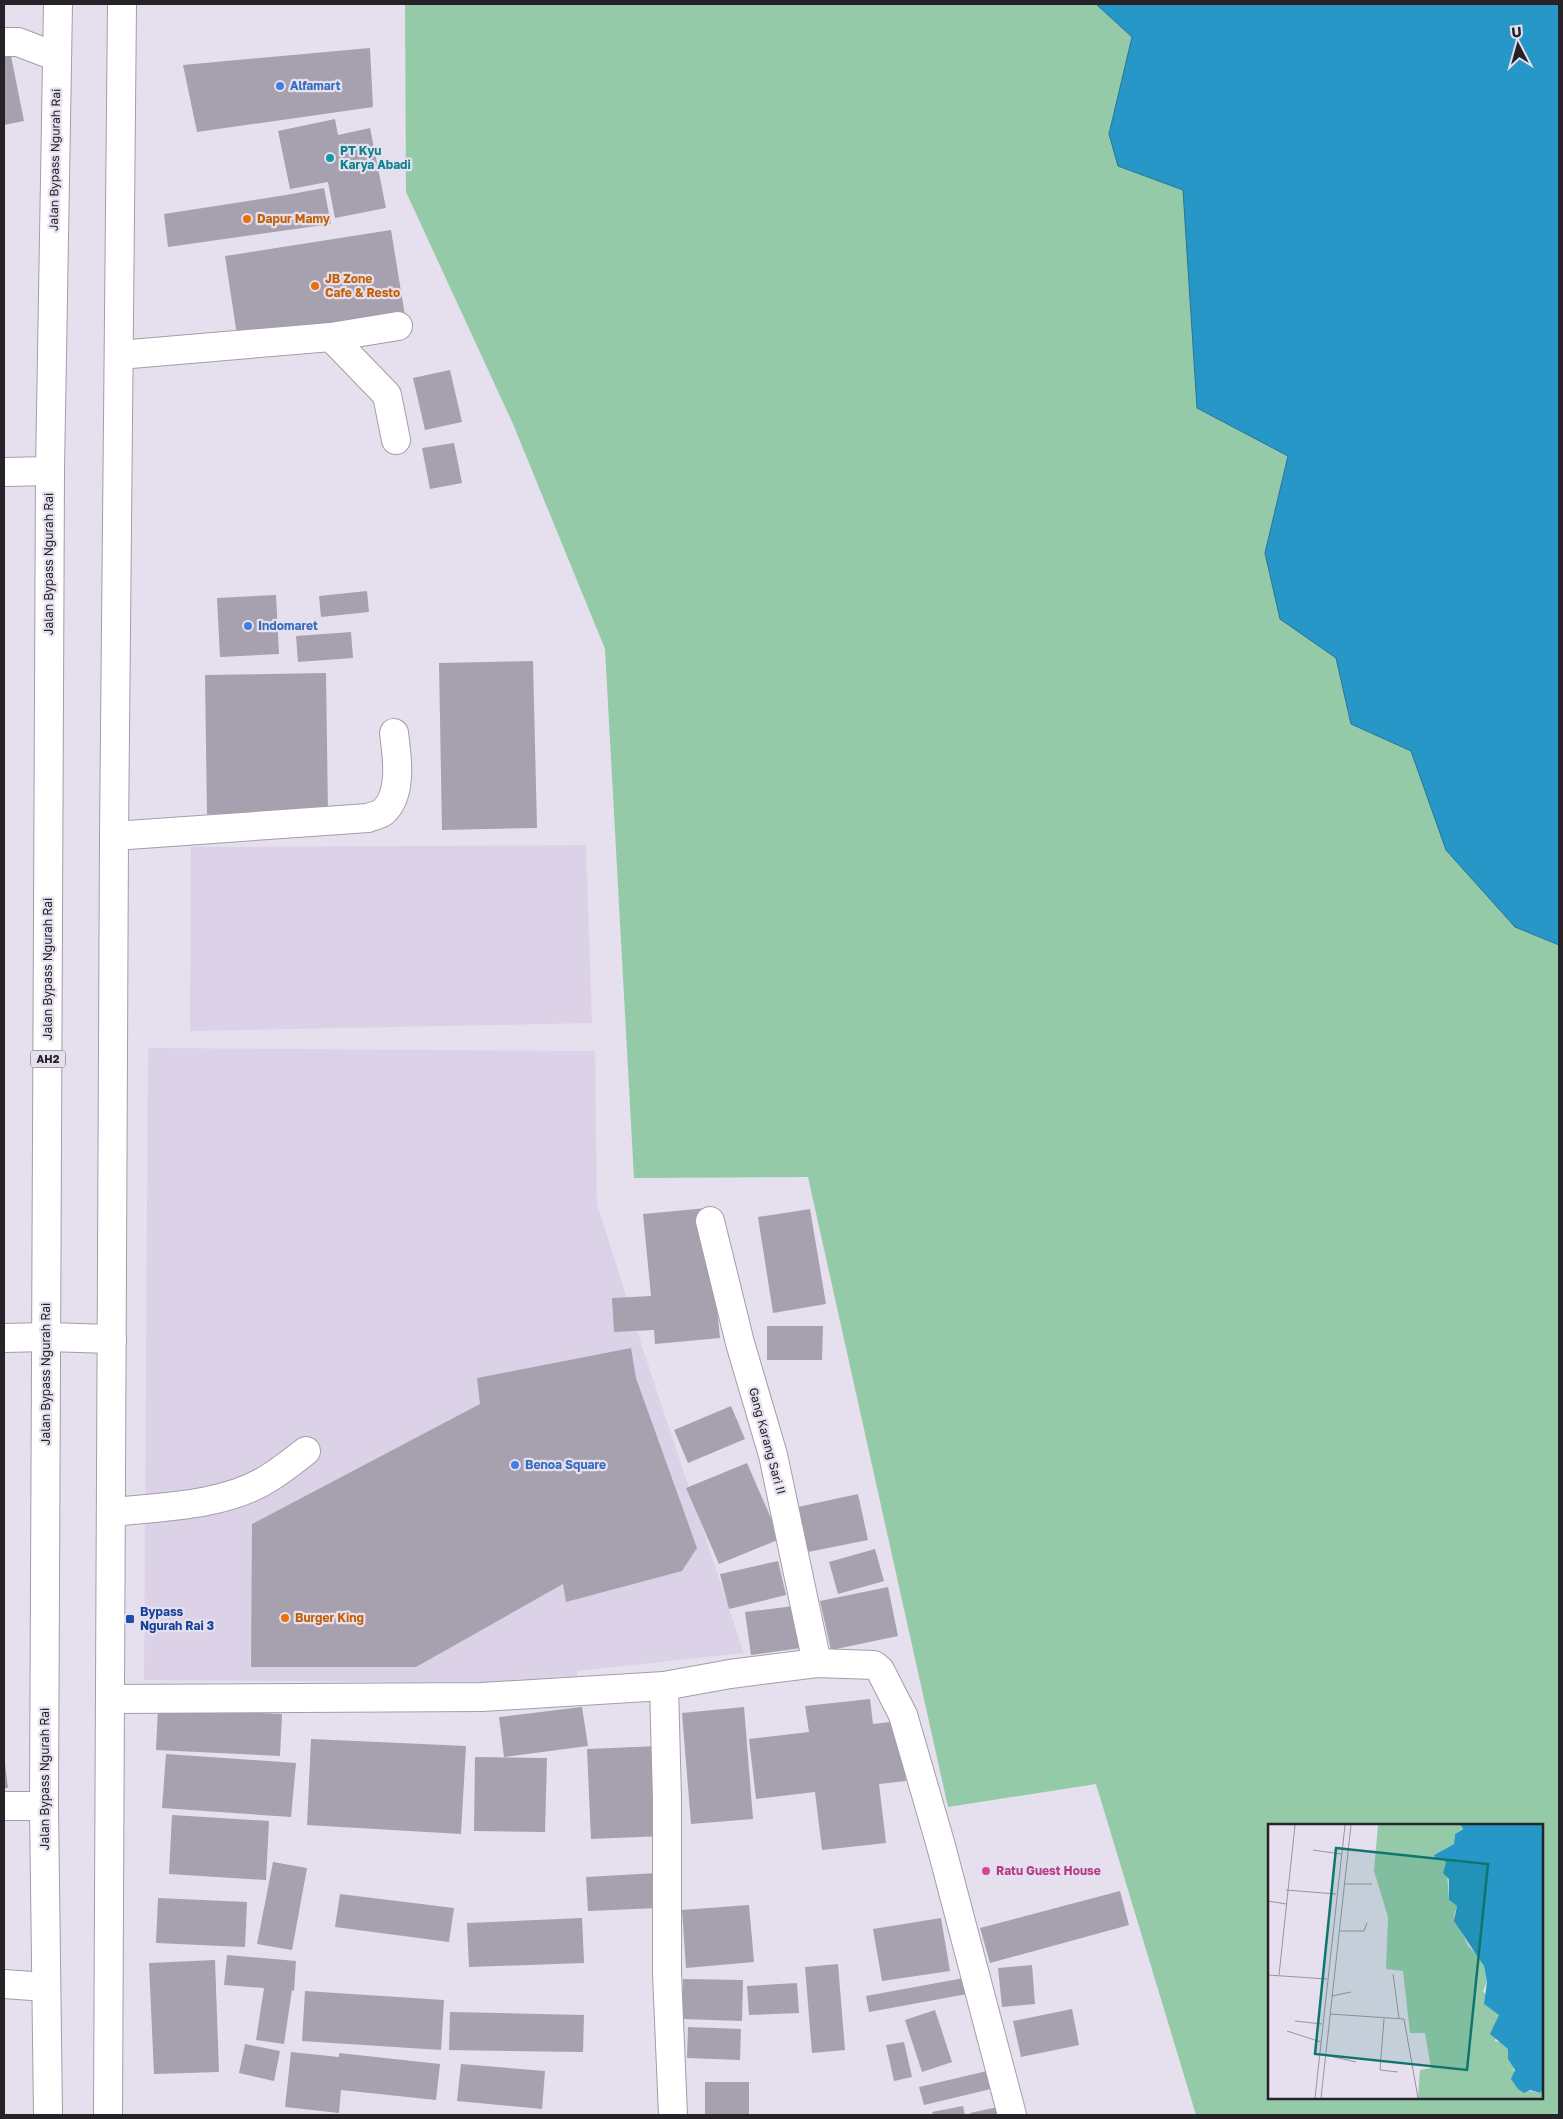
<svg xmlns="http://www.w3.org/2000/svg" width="1563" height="2119" viewBox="0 0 1563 2119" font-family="'Golos Text',sans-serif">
<rect width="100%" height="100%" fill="#e6dfee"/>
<g fill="#dcd2e7">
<polygon points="586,845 592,1023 190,1031 191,847"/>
<polygon points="148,1048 595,1051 597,1204 642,1346 744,1653 577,1671 578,1683 144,1680"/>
</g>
<path fill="#95caa8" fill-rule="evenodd" d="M405,4H1096L1132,37L1109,134L1119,166L1183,189L1197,408L1288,456L1265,553L1280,618L1336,658L1351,724L1411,751L1446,850L1515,927L1559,945V2115H1196L1096,1784L948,1807L808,1177L634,1178L605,649L513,424L406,192ZM1269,1825H1542V2098H1269Z"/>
<polygon fill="#2697c7" stroke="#267497" points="1096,4 1559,4 1559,945 1515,927 1446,850 1411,751 1351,724 1336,658 1280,619 1265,553 1288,456 1197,408 1183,190 1118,166 1109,134 1132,37"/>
<g fill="#a7a0ae">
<polygon points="370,48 373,107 197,132 183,65"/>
<polygon points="11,56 24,121 4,125 4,57"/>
<polygon points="335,119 338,135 370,128 386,208 335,218 328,182 290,189 278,131"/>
<polygon points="324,188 331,224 168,247 164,214 286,195"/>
<polygon points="391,230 405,316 238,342 225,256"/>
<polygon points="450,370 462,422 425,430 413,378"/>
<polygon points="454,443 462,483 430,489 422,448"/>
<polygon points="367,591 369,612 321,617 319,596"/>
<polygon points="276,595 279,654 220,657 217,598"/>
<polygon points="351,632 353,658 298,662 296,636"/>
<polygon points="533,661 537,828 442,830 439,663"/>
<polygon points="326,673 328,812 207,814 205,675"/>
<polygon points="707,1208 720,1338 655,1344 654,1330 614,1332 612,1298 651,1296 643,1214"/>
<polygon points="810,1209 826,1304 773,1313 758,1217"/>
<polygon points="767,1326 823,1326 822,1360 767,1360"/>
<polygon points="631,1348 636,1378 697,1548 682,1571 566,1602 563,1584 416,1667 251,1667 252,1524 480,1404 477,1378"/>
<polygon points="731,1406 745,1439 688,1463 674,1430"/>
<polygon points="747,1463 780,1539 719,1564 686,1488"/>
<polygon points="858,1494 868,1540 808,1552 798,1507"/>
<polygon points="875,1549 884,1581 838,1594 829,1562"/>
<polygon points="778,1561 786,1595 729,1609 720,1574"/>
<polygon points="888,1587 898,1636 831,1650 820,1601"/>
<polygon points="803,1605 808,1647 751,1655 745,1612"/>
<polygon points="870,1699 873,1724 899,1721 906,1781 879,1784 886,1843 822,1850 815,1792 756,1799 749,1739 809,1732 805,1706"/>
<polygon points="582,1707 588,1746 504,1757 499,1717"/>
<polygon points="744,1707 753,1819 691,1824 682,1713"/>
<polygon points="158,1708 282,1714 280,1756 156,1750"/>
<polygon points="311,1739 466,1746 461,1834 307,1825"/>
<polygon points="659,1746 663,1836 591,1839 587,1749"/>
<polygon points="166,1754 296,1763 291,1817 162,1808"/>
<polygon points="4,1755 8,1788 4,1788"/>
<polygon points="475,1757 547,1758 545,1832 474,1831"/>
<polygon points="172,1815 269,1821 266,1880 169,1874"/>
<polygon points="273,1862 307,1868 292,1950 257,1944"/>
<polygon points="657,1873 658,1908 588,1911 586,1877"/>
<polygon points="1120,1891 1129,1925 990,1963 980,1928"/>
<polygon points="340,1894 454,1908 449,1942 335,1927"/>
<polygon points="158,1898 247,1902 245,1947 156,1943"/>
<polygon points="749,1905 754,1962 686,1968 682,1910"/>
<polygon points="582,1918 584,1963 469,1967 467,1923"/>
<polygon points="941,1918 950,1971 882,1981 873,1929"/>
<polygon points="227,1955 296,1961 294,1991 292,1990 284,2044 256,2040 264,1988 224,1985"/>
<polygon points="215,1960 219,2072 154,2074 149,1963"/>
<polygon points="838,1964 845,2050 812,2053 805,1967"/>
<polygon points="1032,1965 1035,2004 1002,2007 998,1968"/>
<polygon points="964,1978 967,1994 869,2012 866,1996"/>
<polygon points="683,1979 743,1980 742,2021 682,2019"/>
<polygon points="797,1983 799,2013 749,2015 747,1986"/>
<polygon points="305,1991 444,2000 441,2050 302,2041"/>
<polygon points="1072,2009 1079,2045 1021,2057 1013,2021"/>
<polygon points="935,2010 952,2062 922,2072 905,2020"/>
<polygon points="450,2012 584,2015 583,2052 449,2050"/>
<polygon points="688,2027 741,2029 740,2060 687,2058"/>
<polygon points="904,2042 912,2077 894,2081 886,2045"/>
<polygon points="245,2044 280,2051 274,2081 239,2073"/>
<polygon points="291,2052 339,2057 339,2053 440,2064 436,2100 341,2090 339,2113 285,2107"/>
<polygon points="461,2064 545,2071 542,2109 457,2101"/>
<polygon points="987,2071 991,2089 924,2105 919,2087"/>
<rect x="705" y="2082" width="44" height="33"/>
<polygon points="963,2106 965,2115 933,2115 932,2112"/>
<polygon points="1002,2106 1004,2115 971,2115 970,2113"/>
</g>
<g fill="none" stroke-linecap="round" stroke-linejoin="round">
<g stroke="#a39daa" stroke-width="30">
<g id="minor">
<polyline points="4,42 18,42 57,57"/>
<polyline points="331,337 387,395 396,440"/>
<polyline points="119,355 331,337 398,326"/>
<polyline points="4,472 50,471"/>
<path d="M114,836L368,818C373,816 379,815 383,812C403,795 397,756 394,733"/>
<polyline points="710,1221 740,1343 773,1455 817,1663"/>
<polyline points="4,1338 47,1337"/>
<path d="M111,1512C161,1507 226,1506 269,1478C282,1470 294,1460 306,1451"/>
<polyline points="664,1686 667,1799 667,1973 673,2115"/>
<polyline points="110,1699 482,1697 664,1686 730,1674 817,1663 874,1665 880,1670 903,1715 941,1846 1012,2115"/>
<polyline points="4,1806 44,1806"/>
<polyline points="4,1984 46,1987"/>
</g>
</g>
<g stroke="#a39daa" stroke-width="30">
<g id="highway">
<polyline points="47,1337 112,1339"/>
<polyline points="48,2115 44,1806 50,471 58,4"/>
<polyline points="108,2115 114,836 122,4"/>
</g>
</g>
<use href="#minor" stroke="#fff" stroke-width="28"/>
<use href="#highway" stroke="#fff" stroke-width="28"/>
</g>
<g fill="#3f7fe0" stroke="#e6dfee" stroke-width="2">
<circle cx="280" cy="86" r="5"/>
<circle cx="248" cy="626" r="5"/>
<circle cx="515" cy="1465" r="5"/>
</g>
<circle fill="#0f9aa8" stroke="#e6dfee" stroke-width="2" cx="330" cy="158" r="5"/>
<g fill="#e8710a" stroke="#e6dfee" stroke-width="2">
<circle cx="247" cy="219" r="5"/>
<circle cx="315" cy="286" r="5"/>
<circle cx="285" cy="1618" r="5"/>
</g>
<rect fill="#1a4fb4" stroke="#e6dfee" stroke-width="2" x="125" y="1614" width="10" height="10" rx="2.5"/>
<circle fill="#d1479c" stroke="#e6dfee" stroke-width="2" cx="986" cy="1871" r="5"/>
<g text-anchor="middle" stroke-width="4.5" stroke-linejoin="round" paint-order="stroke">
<rect fill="#e6dfee" stroke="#5f5b63" stroke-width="1" x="30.5" y="1050.5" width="35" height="17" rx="4"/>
<g font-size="11" font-weight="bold" fill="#252328">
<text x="48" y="1063">AH2</text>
</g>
<g font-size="12" font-weight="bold" fill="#366cbe" stroke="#e6dfee" text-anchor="start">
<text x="290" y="90">Alfamart</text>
<text x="258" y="630">Indomaret</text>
<text x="525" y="1469">Benoa Square</text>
</g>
<g font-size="12" font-weight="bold" fill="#0d838f" stroke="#e6dfee" text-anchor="start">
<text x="340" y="155">PT Kyu<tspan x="340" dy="14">Karya Abadi</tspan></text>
</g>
<g font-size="12" fill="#252328" stroke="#e6dfee">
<text transform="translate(55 160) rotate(-89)" y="4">Jalan Bypass Ngurah Rai</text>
<text transform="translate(49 564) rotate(-90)" y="4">Jalan Bypass Ngurah Rai</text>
<text transform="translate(48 969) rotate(-90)" y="4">Jalan Bypass Ngurah Rai</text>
<text transform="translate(46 1374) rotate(-90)" y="4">Jalan Bypass Ngurah Rai</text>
<text transform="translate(767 1441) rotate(75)" y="4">Gang Karang Sari II</text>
<text transform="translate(45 1779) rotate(-90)" y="4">Jalan Bypass Ngurah Rai</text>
</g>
<g font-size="12" font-weight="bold" fill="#c56008" stroke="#e6dfee" text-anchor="start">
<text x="257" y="223">Dapur Mamy</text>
<text x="325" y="283">JB Zone<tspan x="325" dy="14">Cafe &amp; Resto</tspan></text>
<text x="295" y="1622">Burger King</text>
</g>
<g font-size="12" font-weight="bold" fill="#164399" stroke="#e6dfee" text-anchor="start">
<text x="140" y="1616">Bypass<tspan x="140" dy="14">Ngurah Rai 3</tspan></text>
</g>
<g font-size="12" font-weight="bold" fill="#b23c85" stroke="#e6dfee" text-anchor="start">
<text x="996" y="1875">Ratu Guest House</text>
</g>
</g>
<g transform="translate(1268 1824)">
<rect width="275" height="275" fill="#e6dfee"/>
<path d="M110,1H193L195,4L187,10L186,20L166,31L167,34H174L178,39L181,76L189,82L186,91L200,122L212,133L216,142L219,158L215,167L231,191L227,217L236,219L241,225L250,265L272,269L275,266V274H150L152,246L163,244L157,209H142L135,147L118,145L120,93L106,47Z" fill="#95caa8"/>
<path d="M193,1H275V266L272,269L262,266L256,269L250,265L243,255L247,246L240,235V225L222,210L231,191L216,180L219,158L216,142L186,97L189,82L181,76V55L175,49L178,39L174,34H167L166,31L186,20L187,10L195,5Z" fill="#2697c7"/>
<path fill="none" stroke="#99949f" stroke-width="1" d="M45,26L73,30M76,60H104M18,66L68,70M0,77L18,80M71,107H96L99,99M125,150L131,194M0,151L59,155M11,151L27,1M64,172L83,168M62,190L136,195L150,274M116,195L112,246L130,248M27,197L54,200M19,207L53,218M57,231L88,238M47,274L77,1M53,274L83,1"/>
<path fill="#0f766e" fill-opacity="0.15" stroke="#0f766e" stroke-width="2.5" d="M68,24L220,40L199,246L47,230Z"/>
<rect width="275" height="275" fill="none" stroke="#252328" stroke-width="2.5"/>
</g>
<rect width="1563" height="2119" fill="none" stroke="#252328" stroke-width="10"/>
<g transform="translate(1518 45) rotate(354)" stroke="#e6dfee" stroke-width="4" paint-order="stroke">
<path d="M0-4L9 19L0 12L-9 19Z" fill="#252328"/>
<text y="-8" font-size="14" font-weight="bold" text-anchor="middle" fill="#252328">U</text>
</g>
</svg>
